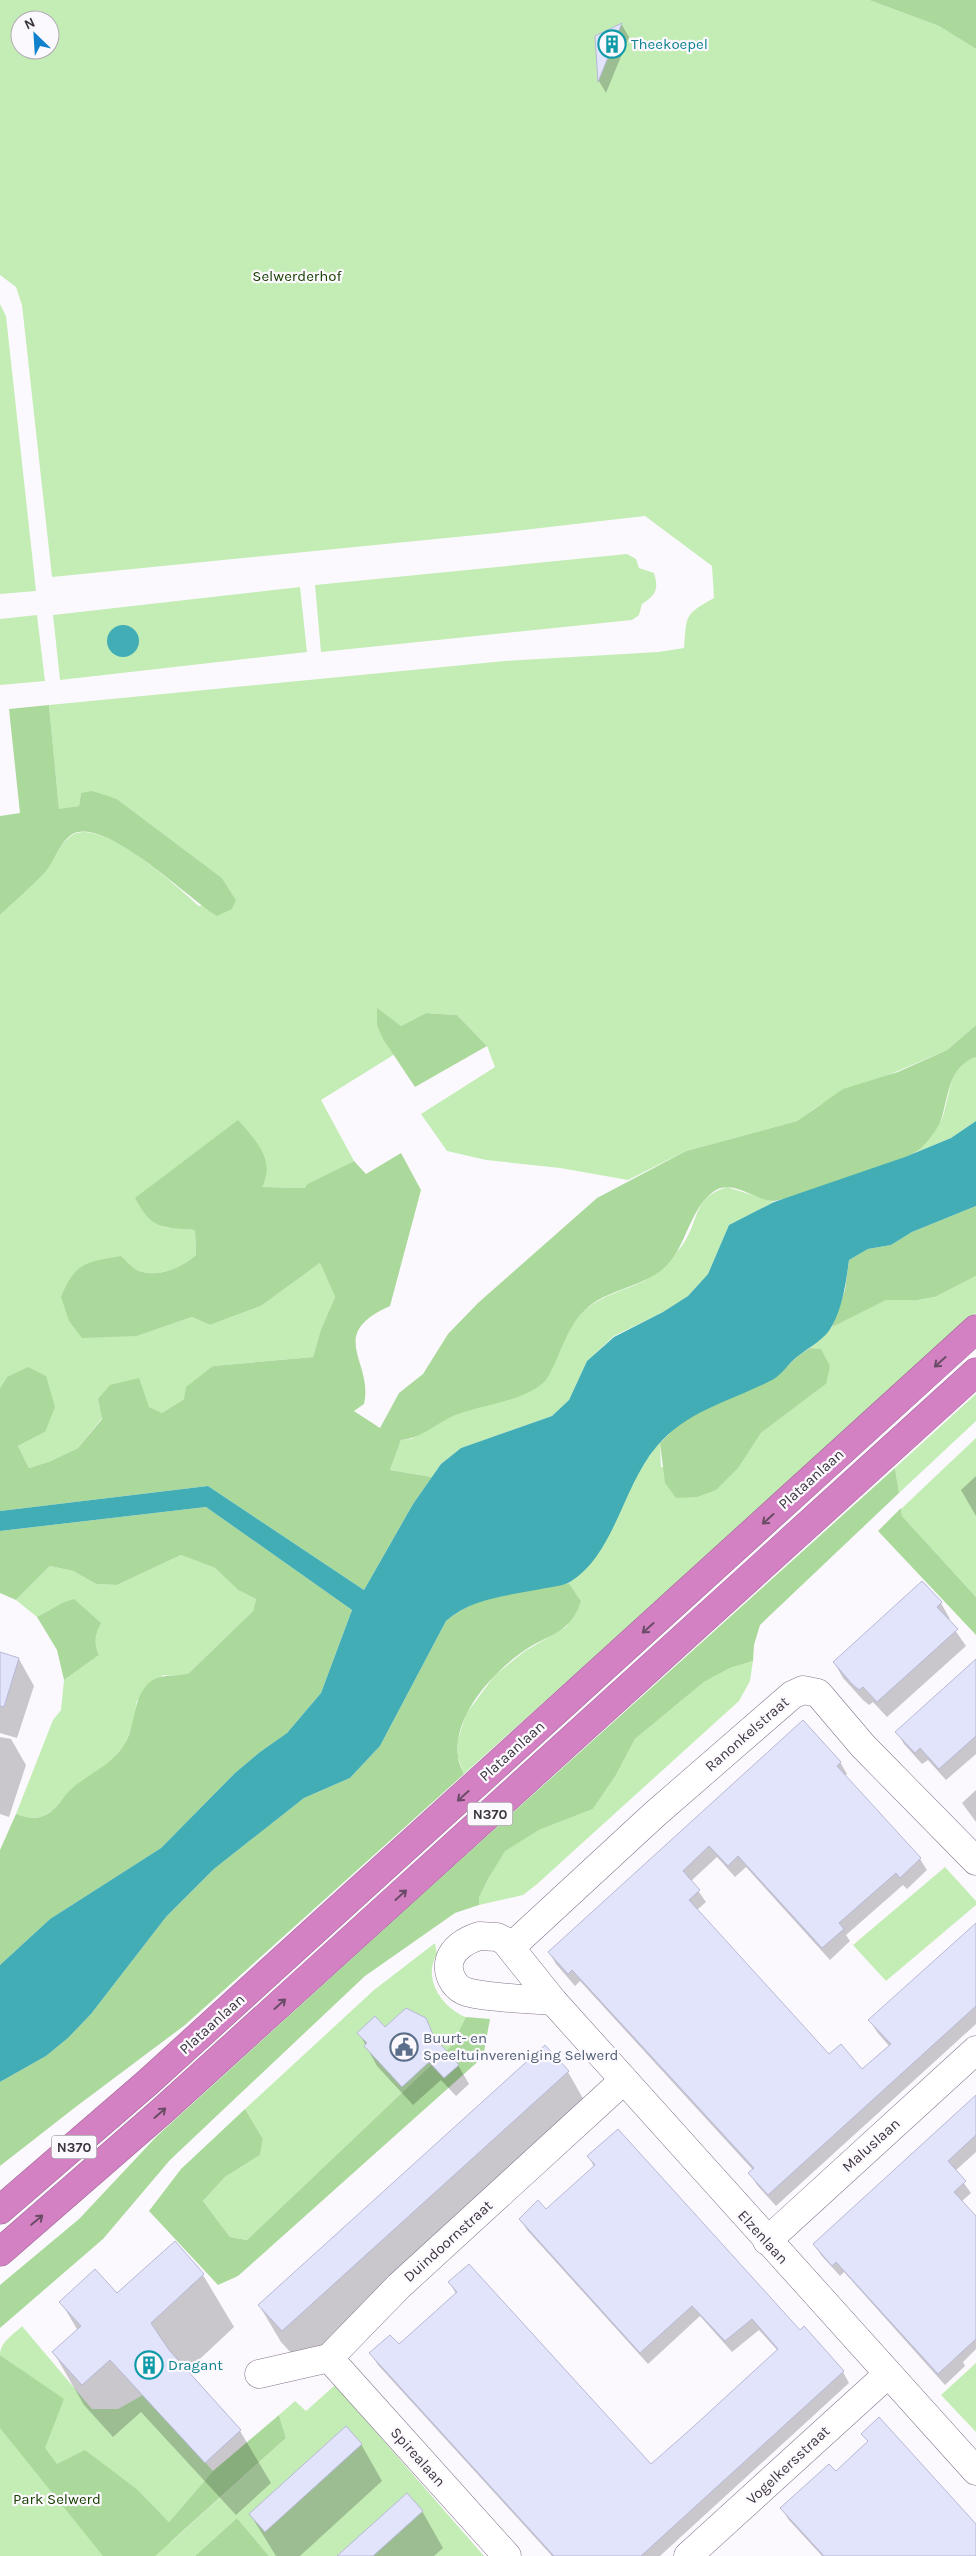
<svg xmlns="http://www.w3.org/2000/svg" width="976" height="2556" viewBox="0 0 976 2556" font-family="Karla,sans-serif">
<rect width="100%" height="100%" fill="#fcf9fe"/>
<g fill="#c4edb6" fill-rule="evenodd">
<path d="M0,0H869L939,26L976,49V1025L947,1050L821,1104L797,1121L686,1151L628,1180L560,1168L486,1160L447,1151L421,1114L495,1067L487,1046L457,1015L426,1013L401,1026L377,1009C377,1028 383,1039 395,1054L321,1100L354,1161L307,1184L305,1188L262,1187L163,1227L195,1230L196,1255C181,1268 156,1279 137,1270C131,1267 126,1261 121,1256L137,1336L192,1317L210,1325L261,1306L320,1263L335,1297L321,1329L313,1357L213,1366L184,1399L162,1413L149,1408L98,1399L102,1418L78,1448L51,1461L29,1468L18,1446L45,1432L7,1377L0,1388V915C15,901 31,887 44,872C55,861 58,845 71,836C99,814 179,888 199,906L236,900L222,878L117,799L81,793L79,806L59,810L49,705L505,661L658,652L684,648C687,616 683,615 714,598L712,566L645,516L497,533L52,577L22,305L16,287L0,275ZM20,20H50V50H20Z"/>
<polygon points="0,304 6,316 36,591 0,594"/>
<path d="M627,554L636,559L639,568L654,573C659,589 656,595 642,604L639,615L632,620L321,652L315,585Z"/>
<polygon points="300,587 307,652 60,680 53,615"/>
<polygon points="37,615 45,681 0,685 0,619"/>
<path d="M976,1057V1121L951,1138L917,1152C924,1143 933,1134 939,1125C952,1101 944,1068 976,1057Z"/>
<path d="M727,1187L774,1202L729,1225L708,1274L688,1296L663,1312L614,1336L587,1361L569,1400L552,1416L461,1448L441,1464L432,1477L390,1470L401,1440L411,1439L450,1417L547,1379C557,1357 567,1326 586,1309C603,1295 625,1290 644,1281C656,1275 672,1258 681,1247C700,1222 691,1198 727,1187Z"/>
<path d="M976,1276V1313L464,1774L458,1758V1740L466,1714L495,1675L525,1651L566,1627L581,1601L569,1583C609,1551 613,1514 637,1474C643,1464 651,1455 657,1445L660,1443L661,1467H739L761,1433L826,1384L821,1349L810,1348L832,1327L870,1306L886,1300H918L935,1297Z"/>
<polygon points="976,1394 976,1421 899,1493 895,1468"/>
<polygon points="976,1438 976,1597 902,1516 901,1509"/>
<polygon points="181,1555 215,1568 238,1590 256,1599 253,1611 189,1673 178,1676 163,1675 137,1701 133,1724 125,1744 108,1765 70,1791 53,1810 42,1817 27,1818 16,1814 53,1720 61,1710 64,1680 99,1655 94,1646 96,1632 62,1603 37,1617 16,1600 50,1566 73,1571 96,1584 117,1585"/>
<polygon points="753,1661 750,1681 739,1701 536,1885 523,1895 479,1905 479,1898 488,1879 504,1851 539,1830 593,1809 616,1775 635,1739 704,1682 730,1668"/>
<polygon points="945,1867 976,1901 976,1905 886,1981 853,1945"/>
<path d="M435,1943L437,1954C422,1978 442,2008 466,2017L451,2046L247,2240L230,2237L203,2201L225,2177L260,2155L263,2139L245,2109L374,1990Z"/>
<path d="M22,2326L92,2409H118L143,2395L213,2471L169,2522L138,2490L106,2467L171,2542L286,2438L279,2415L295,2401L306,2411L335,2385L484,2556H269L237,2518L195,2556H0V2392L23,2371L0,2355C0,2342 13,2335 22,2326Z"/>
<polygon points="976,2363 976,2432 941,2395"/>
</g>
<g fill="#abd99b">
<polygon points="869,0 976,0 976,49 939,26"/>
<path d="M49,705L59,809L79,806L81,793L92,791L117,799L222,878L236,900L232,909L217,916C190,900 102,813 71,835C58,845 55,861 45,872C31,887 15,901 0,915V816L20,813L9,709Z"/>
<polygon points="377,1008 401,1026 426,1013 457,1015 487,1046 415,1087 383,1039 377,1025"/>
<path d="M976,1025V1057C947,1067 949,1098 940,1123C936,1131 924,1147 916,1152C907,1159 782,1202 773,1201C753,1200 732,1178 713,1192C690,1209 687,1244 667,1265C645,1288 607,1288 585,1310C570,1324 563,1345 555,1363C552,1368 550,1375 546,1380C525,1403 477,1404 449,1418C433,1426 419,1439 401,1440L390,1470L432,1477L413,1504L364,1590L208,1486L0,1511V1388L7,1377L28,1367L46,1376L55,1407L45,1432L18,1446L29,1468L51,1461L78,1448L102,1419L98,1399L110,1385L139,1378L149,1407L162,1413L184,1399L186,1387L213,1366L313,1357L321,1329L335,1297L320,1263L261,1306L210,1325L192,1317L137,1336L82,1338L69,1321L61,1297C75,1262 87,1262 121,1256C126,1260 131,1267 137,1270C156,1279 181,1268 196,1255L195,1230C162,1227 152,1230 135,1198L238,1120C256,1140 276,1161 262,1187L305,1188L307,1184L354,1161L366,1174L401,1153L421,1190L390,1306C325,1335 374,1361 364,1404L354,1411L380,1428L399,1393L423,1374L448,1334L478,1303L597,1198L686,1151L797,1121L843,1089L898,1072L947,1050Z"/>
<polygon points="976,1206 976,1276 935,1297 918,1300 886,1300 832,1327 845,1290 849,1260 868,1249 891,1245 912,1232"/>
<polygon points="810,1348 821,1349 830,1366 826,1384 761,1433 739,1467 716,1490 697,1497 676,1498 665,1483 660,1443 681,1422 721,1401 775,1378 798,1356"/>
<polygon points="895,1468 899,1493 760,1625 754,1645 753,1661 730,1668 704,1682 635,1739 616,1775 593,1809 539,1830 505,1851 488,1879 479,1898 479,1905 455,1913 365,1976 170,2160 103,2239 0,2328 0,2285 79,2219 157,2136 416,1900"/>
<path d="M206,1507L352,1610L321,1693L287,1733L260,1752L235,1773L161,1848L50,1919L0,1965V1850L16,1814C24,1817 32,1819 41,1817C54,1813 61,1800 69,1791C87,1774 110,1767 124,1745C136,1727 132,1701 147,1685C159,1672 174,1678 189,1673L253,1611L256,1599L238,1590L215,1568L181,1555L117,1585L96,1584L73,1571L50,1566L16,1600L0,1593V1531Z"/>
<polygon points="901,1508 902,1516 976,1597 976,1635 878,1531"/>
<path d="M569,1583L581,1601C570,1634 551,1633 525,1650C493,1672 453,1715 458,1756C458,1762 462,1769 464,1774L185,2025L73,2109L0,2166V2082L46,2056L68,2038L91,2014L166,1917L214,1869L304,1798L350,1778L380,1746L446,1621C478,1593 528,1591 569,1583Z"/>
<path d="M74,1599L101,1623C95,1634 93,1644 99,1655L64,1680L57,1650L37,1617L62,1603Z"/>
<polygon points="466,2017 490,2019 483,2057 238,2276 218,2285 149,2211 181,2169 245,2109 263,2139 260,2155 225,2177 203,2201 230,2237 247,2240 451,2046"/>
<polygon points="0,2355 64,2399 45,2448 57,2464 85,2450 138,2490 169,2522 213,2471 279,2415 286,2438 155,2556 103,2556 0,2428"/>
<polygon points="237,2518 269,2556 195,2556"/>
</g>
<g fill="#42adb5">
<circle cx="123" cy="641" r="16"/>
<path d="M976,1121V1206L912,1232L891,1245L868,1249L849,1260C846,1282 843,1306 832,1326C825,1339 810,1347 798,1356C790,1362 783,1373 774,1379C732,1401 689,1409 657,1446C623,1485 615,1554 570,1582C563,1586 550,1587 541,1589C507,1596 472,1598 446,1621L380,1746L350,1778L304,1798L214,1869L166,1917L91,2014L68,2038L46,2056L0,2082V1965L50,1919L161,1848L235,1773L260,1752L287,1733L321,1693L352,1610L206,1507L0,1531V1511L208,1486L364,1590L413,1504L441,1464L461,1448L552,1416L569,1400L587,1361L614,1337L663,1312L688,1296L708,1274L729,1225L774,1202L905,1157L951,1138Z"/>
</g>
<g fill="#0003">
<polygon points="622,25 629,37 606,93 599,81 597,36"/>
<polygon points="976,1476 976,1516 961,1490"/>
<polygon points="941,1603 950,1619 948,1620 966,1646 887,1717 873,1702 869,1705 863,1700 843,1678 834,1662"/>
<polygon points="0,1654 19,1659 34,1686 17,1738 0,1733"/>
<polygon points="976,1660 976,1754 946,1780 928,1760 922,1764 904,1744 897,1732"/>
<polygon points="803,1722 840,1762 847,1774 845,1776 920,1859 927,1870 907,1889 903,1885 846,1935 850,1941 830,1960 746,1867 735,1877 717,1857 691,1881 706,1902 697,1910 829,2056 862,2071 890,2047 877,2032 870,2021 976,1925 976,2024 776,2206 757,2185 750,2173 753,2170 580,1981 575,1986 556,1964 549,1952"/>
<polygon points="0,1737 11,1739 26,1765 9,1817 0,1814"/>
<polygon points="976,1790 976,1822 962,1803"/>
<polygon points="425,2019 438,2044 458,2065 469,2084 456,2096 441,2080 413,2105 377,2066 359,2033"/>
<polygon points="545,2047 568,2072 589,2109 304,2367 281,2342 259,2305"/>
<polygon points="976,2097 976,2152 955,2171 971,2193 961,2202 976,2218 976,2349 963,2362 965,2366 945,2385 844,2272 840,2276 821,2255 814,2244"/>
<polygon points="589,2157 800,2331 843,2372 849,2383 660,2556 552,2556 378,2365 371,2354 398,2346 456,2294 450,2283 651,2466 778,2351 759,2330 732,2352 700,2316 648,2364 527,2230 520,2219 546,2211 594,2167"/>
<polygon points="174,2243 203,2275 234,2327 187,2371 240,2431 271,2483 236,2515 141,2412 113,2437 84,2405 54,2353 78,2331 61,2302 117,2295"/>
<polygon points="863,2434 976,2526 976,2556 822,2556 788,2519 782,2508 835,2473 868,2442"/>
<polygon points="361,2444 382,2481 300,2556 276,2556 250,2514"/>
<polygon points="422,2511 443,2548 434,2556 339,2556"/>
</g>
<g fill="#e2e4fc" stroke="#b7b8d6">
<polygon points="622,23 598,82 595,36"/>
<polygon points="922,1581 942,1602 937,1607 958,1629 877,1702 863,1687 859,1690 852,1684 833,1662"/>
<polygon points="0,1652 19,1658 4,1707 0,1706"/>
<polygon points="976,1659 976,1736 939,1769 920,1748 915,1753 895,1732"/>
<polygon points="803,1720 841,1762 837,1766 921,1858 900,1878 896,1873 839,1923 844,1929 822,1948 738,1856 728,1866 709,1846 683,1871 700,1890 689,1900 829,2054 841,2044 862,2069 891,2044 868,2020 976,1923 976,2006 768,2195 748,2173 754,2168 572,1970 568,1974 548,1952"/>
<polygon points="406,2008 426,2018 434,2037 459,2065 444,2078 429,2062 402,2087 364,2046 367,2043 357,2033 375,2016 385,2027"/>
<polygon points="545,2045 569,2071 282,2331 258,2305"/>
<polygon points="976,2095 976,2135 948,2161 966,2181 954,2192 976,2216 976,2339 938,2374 836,2262 832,2266 813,2244"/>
<polygon points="618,2129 800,2330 804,2326 844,2371 641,2556 554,2556 369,2353 390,2335 399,2344 457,2292 448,2282 469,2264 651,2464 693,2427 778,2349 752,2319 725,2341 692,2306 640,2353 519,2219 538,2200 546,2209 595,2165 587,2156"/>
<polygon points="175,2241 204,2274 151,2323 169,2350 241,2430 205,2463 110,2360 82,2385 52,2352 81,2326 59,2302 95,2269 117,2293"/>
<polygon points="879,2417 976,2524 976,2556 824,2556 780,2508 829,2464 836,2471 868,2441 861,2434"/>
<polygon points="346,2426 362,2444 265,2532 249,2514"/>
<polygon points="407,2493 423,2511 373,2556 337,2556"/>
</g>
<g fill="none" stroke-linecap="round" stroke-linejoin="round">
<g stroke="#84748c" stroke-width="29">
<g id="minor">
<path d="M479,1936L497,1937L505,1941L553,2001C532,1999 481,1998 464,1991C453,1986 446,1972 450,1959C455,1946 467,1940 479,1936Z"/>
<polyline points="511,1947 655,1814 792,1695 803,1690 818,1693 863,1746 976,1861"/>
<polyline points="553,2001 976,2471"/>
<polyline points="767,2241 976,2050"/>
<polyline points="329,2358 507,2556"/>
<polyline points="259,2374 329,2358 399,2286 624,2080"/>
<polyline points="688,2556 888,2374"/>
</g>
</g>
<g stroke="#9f6695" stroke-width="29">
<g id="highway">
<polyline points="0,2210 147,2083 976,1329"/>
<polyline points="0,2252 162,2111 976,1372"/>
</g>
</g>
<use href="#minor" stroke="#fff" stroke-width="28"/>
<use href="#highway" stroke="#d481c3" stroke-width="28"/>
</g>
<defs><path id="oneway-shaft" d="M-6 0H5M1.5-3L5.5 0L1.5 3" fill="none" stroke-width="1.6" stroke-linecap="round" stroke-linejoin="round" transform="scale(1.25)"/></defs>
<g stroke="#6a4c67">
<use href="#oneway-shaft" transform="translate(940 1362) rotate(138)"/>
<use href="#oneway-shaft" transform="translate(768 1519) rotate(138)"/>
<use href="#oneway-shaft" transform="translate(648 1628) rotate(138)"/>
<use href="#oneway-shaft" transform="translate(463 1796) rotate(138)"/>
<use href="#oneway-shaft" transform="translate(401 1895) rotate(-42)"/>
<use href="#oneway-shaft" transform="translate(280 2004) rotate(-42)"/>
<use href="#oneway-shaft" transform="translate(160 2113) rotate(-41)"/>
<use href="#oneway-shaft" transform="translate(37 2220) rotate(-40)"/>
</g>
<defs>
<g id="building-ring" transform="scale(1.4375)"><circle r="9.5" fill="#fcf9fe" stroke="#0f9aa8" stroke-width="1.5"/><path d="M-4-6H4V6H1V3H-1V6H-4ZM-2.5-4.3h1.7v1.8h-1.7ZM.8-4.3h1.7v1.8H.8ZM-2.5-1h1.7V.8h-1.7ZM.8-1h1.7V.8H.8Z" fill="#0f9aa8"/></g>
<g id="civic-ring" transform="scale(1.4375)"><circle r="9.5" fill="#fcf9fe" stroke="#5c6f8a" stroke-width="1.5"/><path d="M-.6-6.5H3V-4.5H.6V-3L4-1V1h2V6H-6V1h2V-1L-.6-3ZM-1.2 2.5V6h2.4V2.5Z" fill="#5c6f8a"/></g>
</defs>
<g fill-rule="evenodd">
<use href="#building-ring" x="612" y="44"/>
<use href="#civic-ring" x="404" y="2047"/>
<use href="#building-ring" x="149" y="2365"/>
</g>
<g text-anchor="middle" stroke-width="4.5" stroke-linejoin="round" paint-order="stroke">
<g fill="#fcf9fe" stroke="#767079" stroke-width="1">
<rect x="467.5" y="1802.5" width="45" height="23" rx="4"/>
<rect x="51.5" y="2135.5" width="45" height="23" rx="4"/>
</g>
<g font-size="14" font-weight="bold" fill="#3d3540">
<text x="490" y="1819">N370</text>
<text x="74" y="2152">N370</text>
</g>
<g font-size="15" fill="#0d838f" stroke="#fcf9fe" text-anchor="start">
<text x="631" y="49">Theekoepel</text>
<text x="168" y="2370">Dragant</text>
</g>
<g font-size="15" fill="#174101" stroke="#fcf9fe">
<text x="297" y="281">Selwerderhof</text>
<text x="57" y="2504">Park Selwerd</text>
</g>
<g font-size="15" fill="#3d3540" stroke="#fcf9fe">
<text transform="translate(811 1479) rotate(-42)" y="5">Plataanlaan</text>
<text transform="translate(747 1734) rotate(-41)" y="5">Ranonkelstraat</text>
<text transform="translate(512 1751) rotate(-42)" y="5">Plataanlaan</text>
<text transform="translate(212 2024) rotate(-42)" y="5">Plataanlaan</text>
<text transform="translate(871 2145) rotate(-42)" y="5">Maluslaan</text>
<text transform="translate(763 2237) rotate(48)" y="5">Elzenlaan</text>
<text transform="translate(448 2241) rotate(-42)" y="5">Duindoornstraat</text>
<text transform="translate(418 2457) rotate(48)" y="5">Spirealaan</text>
<text transform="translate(788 2465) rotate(-43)" y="5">Vogelkersstraat</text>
</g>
<g font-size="15" fill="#4e5e75" stroke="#fcf9fe" text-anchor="start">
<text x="423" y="2043">Buurt- en<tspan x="423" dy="17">Speeltuinvereniging Selwerd</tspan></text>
</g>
</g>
<g transform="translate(35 35) rotate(335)"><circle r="24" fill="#fcf9fe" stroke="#b0abb2"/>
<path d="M0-4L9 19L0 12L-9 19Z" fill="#1081ca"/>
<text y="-8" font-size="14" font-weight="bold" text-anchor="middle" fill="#3d3540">N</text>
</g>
</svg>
